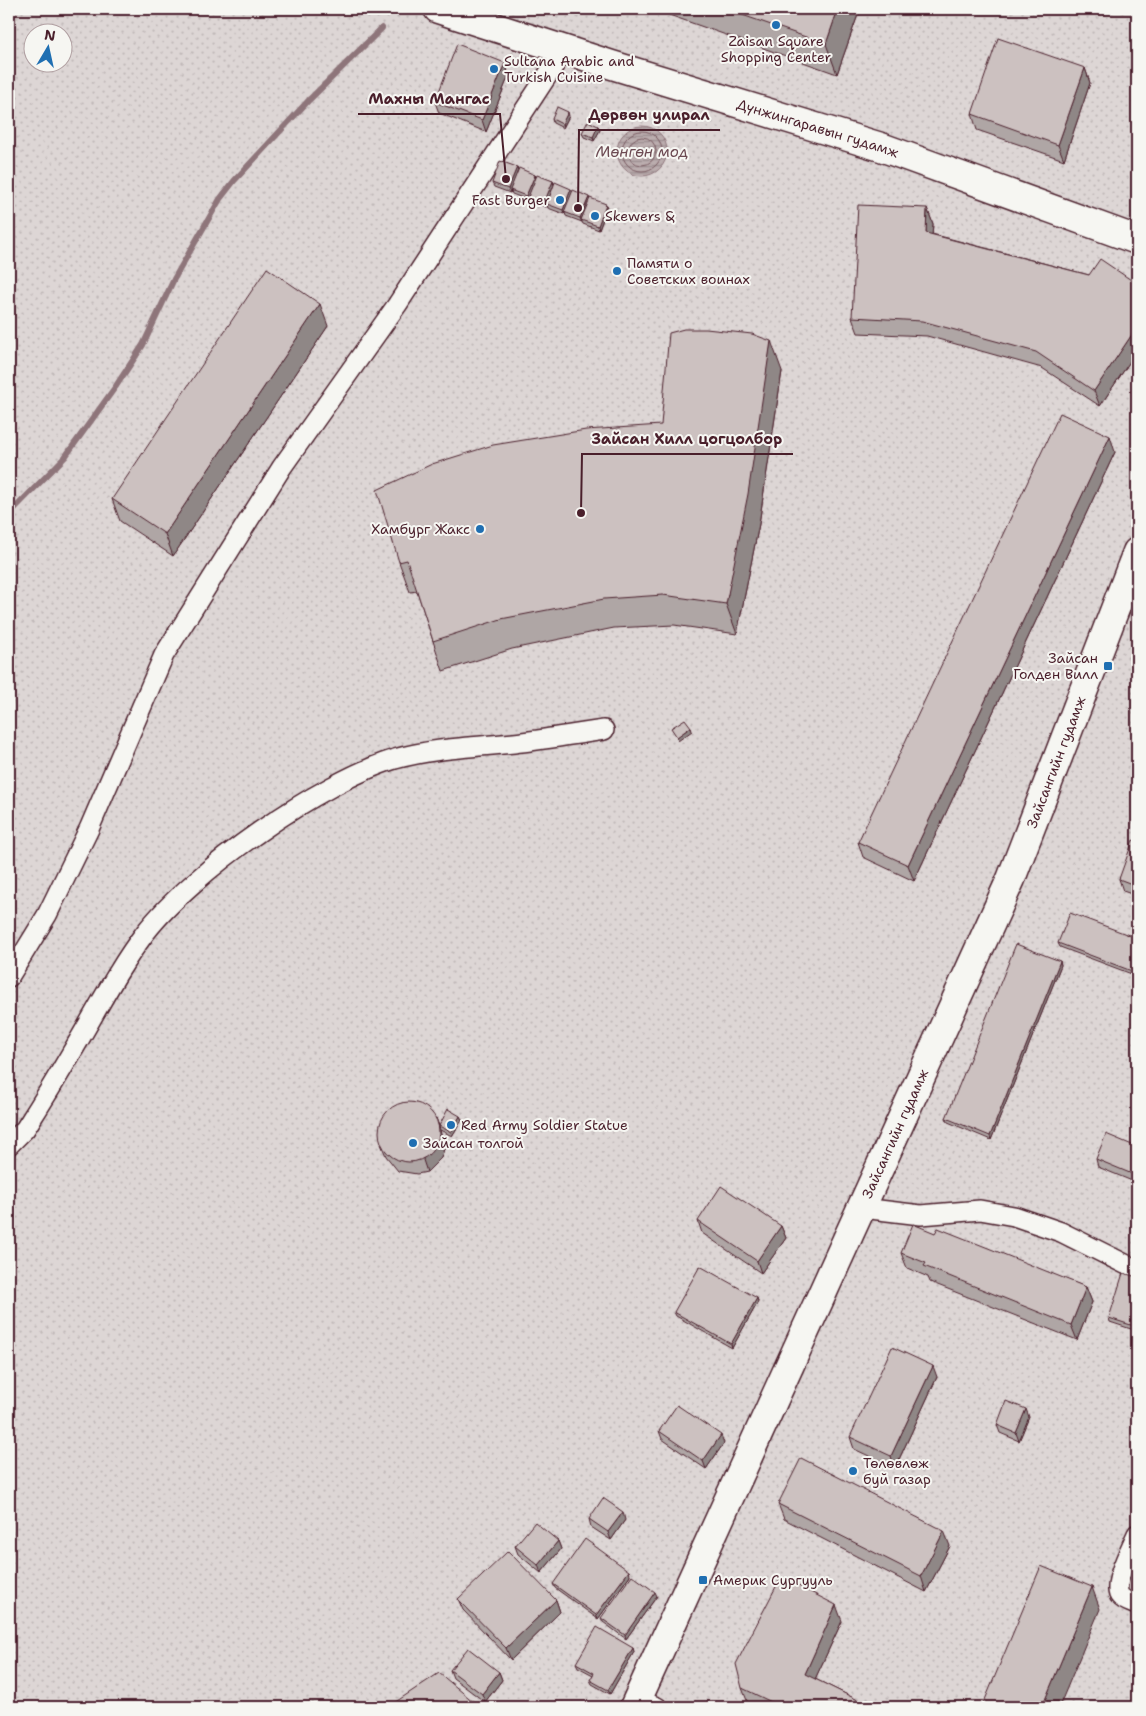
<svg xmlns="http://www.w3.org/2000/svg" width="1146" height="1716" viewBox="0 0 1146 1716" font-family="'Shantell Sans',sans-serif">
<defs>
<pattern id="grass-dots" width="8" height="8" patternUnits="userSpaceOnUse" patternTransform="scale(1.25)"><rect width="8" height="8" fill="#ddd6d5"/><path d="M2 2h.1M6 6h.1" fill="none" stroke="#bfb7b7" stroke-width="1.8" stroke-linecap="round"/></pattern>
<pattern id="water-rules" width="6" height="5" patternUnits="userSpaceOnUse" patternTransform="scale(1.25)"><rect width="6" height="5" fill="#bbadae"/><path d="M0 2.5h6" fill="none" stroke="#9a8c8e"/></pattern>
</defs>
<rect width="100%" height="100%" fill="#f6f6f2"/>
<filter id="ink" filterUnits="userSpaceOnUse"><feTurbulence type="fractalNoise" baseFrequency=".02" numOctaves="2"/><feDisplacementMap in="SourceGraphic" scale="10" xChannelSelector="R" yChannelSelector="G"/><feConvolveMatrix kernelMatrix="1 2 1 2 8 2 1 2 1" color-interpolation-filters="sRGB"/></filter>
<g filter="url(#ink)">
<path fill="url(#grass-dots)" stroke="#947a80" fill-rule="evenodd" d="M9,9H1137V1707H9ZM32,32H62V62H32Z"/>
<circle fill="url(#water-rules)" stroke="#8e747a" cx="642" cy="151" r="25"/>
<g fill="none" stroke-linecap="round" stroke-linejoin="round">
<g stroke="#77585f" stroke-width="1">
<circle cx="642" cy="151" r="20"/>
<circle cx="642" cy="151" r="14"/>
</g>
<polyline stroke="#8e747a" stroke-width="6" points="9,514 65,457 116,386 143,345 174,279 220,199 234,181 309,100 382,28"/>
<g stroke="#4a1f2b" stroke-width="22">
<g id="street">
<polyline points="9,977 47,915 89,829 164,655 282,467 397,305 564,50"/>
<path d="M9,1145L25,1129C41,1104 57,1078 72,1052C96,1012 117,970 145,933C193,871 320,782 395,759C434,748 474,747 514,743C544,740 574,734 604,730"/>
<polyline points="862,1208 921,1215 980,1210 1014,1216 1061,1232 1137,1270"/>
<path d="M1137,1534C1132,1546 1111,1586 1120,1596C1124,1601 1132,1603 1137,1605"/>
<polyline points="638,1700 657,1707"/>
</g>
</g>
<g stroke="#4a1f2b" stroke-width="31">
<g id="primary">
<path id="s1" d="M438,9L612,65L881,147L1137,240"/>
<path id="s2" d="M634,1707L1011,879L1137,552"/>
</g>
</g>
<use href="#street" stroke="#f6f6f2" stroke-width="19"/>
<use href="#primary" stroke="#f6f6f2" stroke-width="28"/>
</g>
<g fill="#afa6a5" stroke="#4a1f2b">
<polygon points="652,9 860,9 837,74"/>
<polygon points="505,63 509,75 486,132 439,113 435,102"/>
<polygon points="1085,68 1090,83 1064,160 977,130 972,114"/>
<polygon points="569,116 563,128 553,123 552,119"/>
<polygon points="598,126 600,130 594,141 584,137 582,133"/>
<polygon points="517,167 518,171 535,175 536,177 553,181 554,185 590,199 607,208 599,230 583,224 582,222 566,216 565,213 564,214 548,208 547,205 546,207 530,201 529,198 528,200 512,194 511,191 510,193 494,187 492,183"/>
<polygon points="927,208 933,224 932,234 1089,275 1137,284 1137,351 1100,406 1042,368 927,336 858,333 852,317"/>
<polygon points="328,326 173,556 120,521 112,499"/>
<polygon points="782,371 759,524 737,634 674,625 614,628 512,649 443,671 433,641 417,591 410,592 399,562 661,425"/>
<polygon points="1115,452 914,881 863,857 858,842"/>
<polygon points="1137,842 1137,896 1123,891 1119,879"/>
<polygon points="1137,938 1137,976 1060,947 1058,943"/>
<polygon points="1060,961 1061,965 991,1140 948,1122 946,1118"/>
<polygon points="460,1116 462,1120 452,1136 440,1130 444,1149 441,1158 427,1172 417,1174 398,1171 386,1156 381,1144 436,1118 439,1126"/>
<polygon points="1137,1147 1137,1183 1098,1167 1096,1159"/>
<polygon points="698,1221 781,1226 786,1238 761,1273 702,1233"/>
<polygon points="935,1233 1086,1287 1092,1302 1077,1340 930,1282 928,1277 907,1268 901,1253"/>
<polygon points="1137,1277 1137,1331 1110,1322 1109,1318"/>
<polygon points="757,1298 758,1302 732,1348 676,1316 674,1312"/>
<polygon points="937,1377 895,1468 854,1449 850,1437"/>
<polygon points="1029,1417 1019,1441 1000,1433 997,1425"/>
<polygon points="659,1431 724,1443 706,1469 662,1439"/>
<polygon points="778,1504 950,1546 926,1592 784,1519"/>
<polygon points="589,1519 625,1520 611,1540 591,1527"/>
<polygon points="558,1541 561,1549 541,1573 518,1554 515,1546"/>
<polygon points="629,1571 630,1575 598,1619 555,1588 553,1584"/>
<polygon points="657,1596 626,1639 603,1622 601,1618"/>
<polygon points="458,1599 556,1600 560,1612 511,1660 463,1610"/>
<polygon points="842,1621 815,1679 872,1707 756,1707 748,1703 742,1688"/>
<polygon points="633,1648 634,1652 610,1694 592,1684 590,1680 593,1675 578,1667 576,1663"/>
<polygon points="450,1670 499,1672 502,1680 485,1702 453,1678"/>
</g>
<g fill="#8f8786" stroke="#4a1f2b">
<polygon points="838,9 860,9 837,74 826,44"/>
<polygon points="505,63 509,75 486,132 482,120"/>
<polygon points="1085,68 1090,83 1064,160 1058,145"/>
<polygon points="568,112 569,116 563,128 562,124"/>
<polygon points="598,126 600,130 594,141 593,137"/>
<polygon points="517,167 518,171 510,193 508,189"/>
<polygon points="535,175 536,179 528,200 526,196"/>
<polygon points="553,181 554,185 546,207 544,203"/>
<polygon points="571,189 573,193 564,214 563,210"/>
<polygon points="589,197 590,201 581,220 582,222 580,218"/>
<polygon points="606,204 607,208 599,230 598,226"/>
<polygon points="927,208 933,224 931,248 926,233"/>
<polygon points="320,304 328,326 173,556 165,534"/>
<polygon points="1137,327 1137,351 1100,406 1094,391"/>
<polygon points="771,341 782,371 759,524 737,634 726,604"/>
<polygon points="1110,436 1115,452 914,881 908,865"/>
<polygon points="691,727 692,731 678,741 677,737"/>
<polygon points="1060,961 1061,965 991,1140 990,1136"/>
<polygon points="460,1116 462,1120 452,1136 451,1132"/>
<polygon points="436,1118 440,1130 444,1149 441,1158 427,1172 423,1160"/>
<polygon points="781,1226 786,1238 761,1273 757,1261"/>
<polygon points="1086,1287 1092,1302 1077,1340 1071,1325"/>
<polygon points="757,1298 758,1302 732,1348 731,1344"/>
<polygon points="933,1366 937,1377 895,1468 891,1456"/>
<polygon points="1026,1409 1029,1417 1019,1441 1016,1433"/>
<polygon points="721,1435 724,1443 706,1469 703,1461"/>
<polygon points="623,1512 625,1520 611,1540 608,1532"/>
<polygon points="944,1531 950,1546 926,1592 921,1576"/>
<polygon points="558,1541 561,1549 541,1573 538,1565"/>
<polygon points="629,1571 630,1575 598,1619 596,1615"/>
<polygon points="1092,1587 1100,1609 1059,1707 1042,1707"/>
<polygon points="655,1592 657,1596 626,1639 625,1635"/>
<polygon points="556,1600 560,1612 511,1660 506,1648"/>
<polygon points="836,1605 842,1621 810,1690 805,1674"/>
<polygon points="633,1648 634,1652 610,1694 608,1690"/>
<polygon points="499,1672 502,1680 485,1702 482,1694"/>
</g>
<g fill="#ccc1c0" stroke="#4a1f2b">
<polygon points="725,9 838,9 826,44"/>
<polygon points="998,38 1085,68 1058,145 972,114"/>
<polygon points="457,44 505,63 482,120 435,102"/>
<polygon points="557,107 568,112 562,124 552,119"/>
<polygon points="588,121 598,126 593,137 582,133"/>
<polygon points="500,161 517,167 508,189 492,183"/>
<polygon points="519,168 535,175 526,196 510,190"/>
<polygon points="537,175 553,181 544,203 528,197"/>
<polygon points="555,182 571,189 563,210 547,204"/>
<polygon points="573,190 589,197 580,218 564,212"/>
<polygon points="590,198 606,204 598,226 581,220"/>
<polygon points="858,205 927,208 926,233 1089,275 1100,259 1137,284 1137,327 1094,391 1036,352 922,321 852,317"/>
<polygon points="267,268 320,304 165,534 112,499"/>
<polygon points="684,329 706,329 752,334 771,341 748,494 726,604 663,595 604,599 501,619 433,641 407,560 399,562 377,490 432,464 493,445 586,430 661,425 669,333"/>
<polygon points="1060,413 1110,436 908,865 858,842"/>
<polygon points="685,719 691,727 677,737 671,728"/>
<polygon points="1133,840 1137,842 1137,886 1119,879"/>
<polygon points="1070,913 1137,938 1137,973 1058,943"/>
<polygon points="1016,944 1060,961 990,1136 946,1118"/>
<circle cx="409" cy="1132" r="30"/>
<polygon points="448,1109 460,1116 451,1132 439,1126"/>
<polygon points="1106,1134 1137,1147 1137,1176 1096,1159"/>
<polygon points="721,1186 781,1226 757,1261 698,1221"/>
<polygon points="913,1224 935,1233 938,1228 1086,1287 1071,1325 924,1266 926,1263 901,1253"/>
<polygon points="700,1266 757,1298 731,1344 674,1312"/>
<polygon points="1123,1273 1137,1277 1137,1327 1109,1318"/>
<polygon points="892,1347 933,1366 891,1456 850,1437"/>
<polygon points="1006,1401 1026,1409 1016,1433 997,1425"/>
<polygon points="677,1405 721,1435 703,1461 659,1431"/>
<polygon points="801,1458 944,1531 921,1576 778,1504"/>
<polygon points="603,1498 623,1512 608,1532 589,1519"/>
<polygon points="535,1522 558,1541 538,1565 515,1546"/>
<polygon points="585,1539 629,1571 596,1615 553,1584"/>
<polygon points="508,1551 556,1600 506,1648 458,1599"/>
<polygon points="1041,1566 1092,1587 1042,1707 982,1707"/>
<polygon points="632,1575 655,1592 625,1635 601,1618"/>
<polygon points="781,1577 836,1605 805,1674 872,1707 782,1707 742,1688 736,1664"/>
<polygon points="597,1627 633,1648 608,1690 590,1680 594,1673 576,1663"/>
<polygon points="468,1648 499,1672 482,1694 450,1670"/>
<polygon points="439,1673 480,1707 388,1707"/>
</g>
</g>
<g fill="#1f6fb2" stroke="#f6f6f2" stroke-width="2">
<circle cx="776" cy="25" r="5"/>
<circle cx="494" cy="69" r="5"/>
<circle cx="560" cy="200" r="5"/>
<circle cx="595" cy="216" r="5"/>
<circle cx="617" cy="271" r="5"/>
<circle cx="480" cy="529" r="5"/>
<rect x="1103" y="661" width="10" height="10" rx="2.5"/>
<circle cx="451" cy="1125" r="5"/>
<circle cx="413" cy="1143" r="5"/>
<circle cx="853" cy="1471" r="5"/>
<rect x="698" y="1575" width="10" height="10" rx="2.5"/>
</g>
<g text-anchor="middle" stroke-width="4" stroke-linejoin="round" paint-order="stroke">
<g font-size="14" fill="#4a1f2b" stroke="#f6f6f2" text-anchor="start">
<text x="776" y="46" text-anchor="middle">Zaisan Square<tspan x="776" dy="16">Shopping Center</tspan></text>
<text x="504" y="66">Sultana Arabic and<tspan x="504" dy="16">Turkish Cuisine</tspan></text>
<text x="550" y="205" text-anchor="end">Fast Burger</text>
<text x="605" y="221">Skewers &amp;</text>
<text x="627" y="268">Памяти о<tspan x="627" dy="16">Советских воинах</tspan></text>
<text x="470" y="534" text-anchor="end">Хамбург Жакс</text>
<text x="1098" y="663" text-anchor="end">Зайсан<tspan x="1098" dy="16">Голден Вилл</tspan></text>
<text x="461" y="1130">Red Army Soldier Statue</text>
<text x="423" y="1148">Зайсан толгой</text>
<text x="863" y="1468">Төлөвлөж<tspan x="863" dy="16">буй газар</tspan></text>
<text x="713" y="1585">Америк Cургууль</text>
</g>
<g font-size="14" fill="#4a1f2b" stroke="#f6f6f2">
<text dy="5" stroke="none"><textPath href="#s1" startOffset="398">Дүнжингаравын гудамж</textPath></text>
<text dy="5" stroke="none"><textPath href="#s2" startOffset="1035">Зайсангийн гудамж</textPath></text>
<text dy="5" stroke="none"><textPath href="#s2" startOffset="630">Зайсангийн гудамж</textPath></text>
</g>
<g font-size="15" font-style="italic" fill="#6c4a52" stroke="#f6f6f2">
<text x="642" y="157">Мөнгөн мод</text>
</g>
</g>
<path fill="none" stroke="#4a1f2b" stroke-width="2" d="M506 179L500 114H358M578 208L579 130H720M581 513L582 454H793"/>
<g fill="#4a1f2b" stroke="#f6f6f2" stroke-width="2">
<circle cx="506" cy="179" r="5"/>
<circle cx="578" cy="208" r="5"/>
<circle cx="581" cy="513" r="5"/>
</g>
<g font-size="15" text-anchor="middle" font-weight="bold" fill="#4a1f2b" stroke="#f6f6f2" stroke-width="4" stroke-linejoin="round" paint-order="stroke">
<text x="429" y="104">Махны Мангас</text>
<text x="649" y="120">Дөрвөн улирал</text>
<text x="687" y="444">Зайсан Хилл цогцолбор</text>
</g>
<rect width="1146" height="1716" fill="none" stroke="#f6f6f2" stroke-width="30"/>
<rect x="15" y="15" width="1116" height="1686" fill="none" stroke="#4a1f2b" stroke-width="2" filter="url(#ink)"/>
<g transform="translate(48 48) rotate(9)"><circle r="24" fill="#f6f6f2" stroke="#b1a0a2"/>
<path d="M0-4L9 19L0 12L-9 19Z" fill="#1f6fb2"/>
<text y="-8" font-size="14" font-weight="bold" text-anchor="middle" fill="#4a1f2b">N</text>
</g>
</svg>
